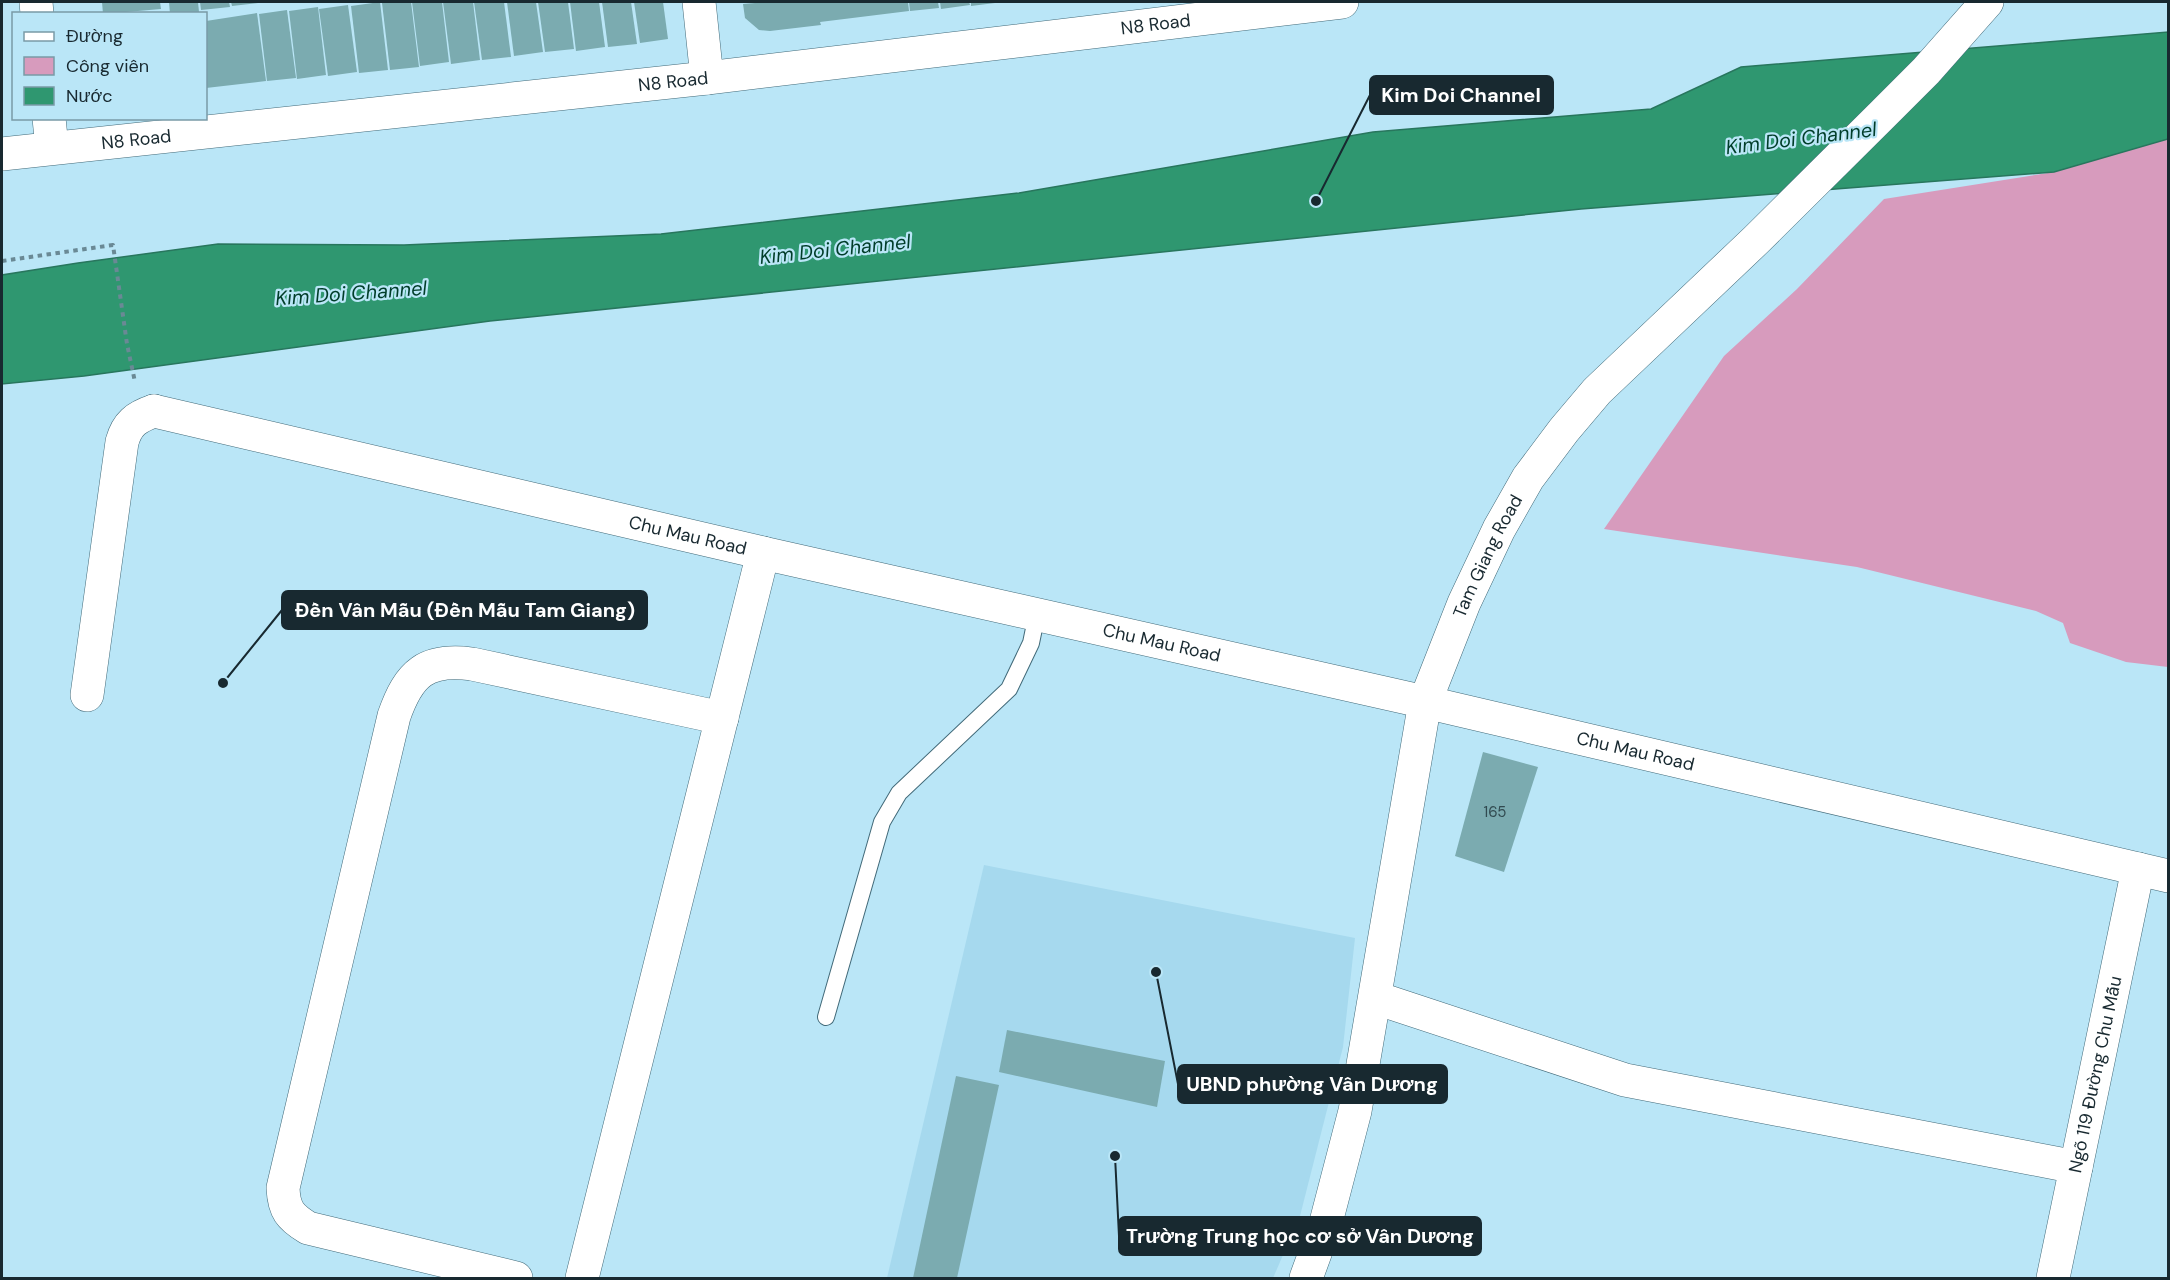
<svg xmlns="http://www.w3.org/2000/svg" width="2170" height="1280" viewBox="0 0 2170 1280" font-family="'DM Sans',sans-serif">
<rect width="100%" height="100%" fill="#bae6f7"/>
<polygon fill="#a6d9ee" points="984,865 1355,938 1343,1047 1300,1216 1273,1278 887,1278"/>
<polygon fill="#d79bbd" points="2168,139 2168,667 2126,662 2070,643 2063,623 2036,611 1857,567 1604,529 1724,356 1797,289 1884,199 2054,172"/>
<polygon fill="#2f9770" stroke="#28765d" stroke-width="1.5" points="2168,32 2168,139 2054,172 1581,209 490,321 84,376 2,384 2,275 78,263 218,244 404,245 661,234 1019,193 1373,132 1651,109 1741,67"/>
<g fill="#7babb0">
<polygon points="102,2 160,2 161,9 103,14"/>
<polygon points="169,2 198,2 199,12 170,14"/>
<polygon points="200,2 229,2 230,7 201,10"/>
<polygon points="231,2 258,2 258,3 232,6"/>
<polygon points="380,2 388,70 359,73 351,6"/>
<polygon points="392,2 411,2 419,67 390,70 382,3"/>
<polygon points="412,2 442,2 449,62 420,66"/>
<polygon points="443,2 473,2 480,60 451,64"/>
<polygon points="474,2 504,2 511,57 482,60"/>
<polygon points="507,2 536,2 543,52 514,56"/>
<polygon points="538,2 568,2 574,49 545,52"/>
<polygon points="570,2 599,2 605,47 576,51"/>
<polygon points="602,2 631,2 637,44 608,47"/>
<polygon points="634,2 663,2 668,39 640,43"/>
<polygon points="766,2 908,2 909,11 820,22 821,25 770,31 759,30 745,18 743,4"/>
<polygon points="909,2 938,2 939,8 910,11"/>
<polygon points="940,2 969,2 970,5 941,9"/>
<polygon points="971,2 995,2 995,3 971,6"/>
<polygon points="348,5 357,72 328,76 319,9"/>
<polygon points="318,7 326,75 297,79 289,11"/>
<polygon points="287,10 296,78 267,81 259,14"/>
<polygon points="257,13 266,81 206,88 206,21"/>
<polygon points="1483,752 1538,767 1504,872 1455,856"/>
<polygon points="1007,1030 1165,1061 1157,1107 999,1072"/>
<polygon points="956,1076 999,1085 957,1278 913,1278"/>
</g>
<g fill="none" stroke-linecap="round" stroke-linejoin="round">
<g stroke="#426a79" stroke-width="18">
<polyline id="lane" points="826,1017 882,822 899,793 1009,689 1031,643 1037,614"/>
</g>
<g stroke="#426a79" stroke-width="34">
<g id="street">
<polyline points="36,2 37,14"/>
<polyline points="699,2 707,78"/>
<polyline points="49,118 52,148"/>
<path id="s1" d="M2,154L707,78L1342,2"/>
<path d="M87,695L122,442C127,424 136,417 154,411"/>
<polyline points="1376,998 1625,1080 2076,1167"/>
<path d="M516,1278L308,1228C290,1217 284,1210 283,1188L394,716C409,673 426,658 472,664L722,718"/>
<polyline points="582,1278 763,553"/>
<path id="s2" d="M2053,1278L2138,869"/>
</g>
</g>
<g stroke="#426a79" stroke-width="34">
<g id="secondary">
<path id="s3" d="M154,411L763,553L1425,702L2168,876"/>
<path id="s4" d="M1306,1278L1325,1226L1355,1111L1425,702L1464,603L1499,529L1528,478L1564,430L1597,391L1756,240L1881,116L1926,71L1987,2"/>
</g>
</g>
<polyline stroke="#6a8995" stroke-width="4" stroke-dasharray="4.5 4.5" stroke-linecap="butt" points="2,261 113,245 127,344 135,382"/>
<use href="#lane" stroke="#fff" stroke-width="16"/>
<use href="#street" stroke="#fff" stroke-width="33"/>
<use href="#secondary" stroke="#fff" stroke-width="33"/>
</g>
<g text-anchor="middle" stroke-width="4.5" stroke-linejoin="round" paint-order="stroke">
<g font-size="15" fill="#314a50">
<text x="1495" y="817">165</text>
</g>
<g font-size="18" fill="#182930" stroke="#bae6f7">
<text dy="6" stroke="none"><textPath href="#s1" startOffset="1161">N8 Road</textPath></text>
<text dy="6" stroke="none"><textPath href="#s1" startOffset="675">N8 Road</textPath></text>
<text dy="6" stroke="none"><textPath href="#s1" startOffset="135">N8 Road</textPath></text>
<text dy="6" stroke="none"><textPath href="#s3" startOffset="548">Chu Mau Road</textPath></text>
<text dy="6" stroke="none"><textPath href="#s4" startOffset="748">Tam Giang Road</textPath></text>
<text dy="6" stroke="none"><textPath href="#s3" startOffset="1034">Chu Mau Road</textPath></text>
<text dy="6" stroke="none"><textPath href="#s3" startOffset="1520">Chu Mau Road</textPath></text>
<text dy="6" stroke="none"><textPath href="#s2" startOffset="208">Ngõ 119 Đường Chu Mẫu</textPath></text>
</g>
<g font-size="20" font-style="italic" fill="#003d29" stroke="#bae6f7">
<text transform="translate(1801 138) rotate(-7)" y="7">Kim Doi Channel</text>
<text transform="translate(835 249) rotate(-6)" y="7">Kim Doi Channel</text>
<text transform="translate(351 293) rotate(-4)" y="7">Kim Doi Channel</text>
</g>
</g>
<path fill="none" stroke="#182930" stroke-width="2" d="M1316 201L1370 95M223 683L282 610M1156 972L1178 1084M1115 1156L1119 1236"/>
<g fill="#182930" stroke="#bae6f7" stroke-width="2">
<circle cx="1316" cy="201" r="6"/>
<circle cx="223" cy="683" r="6"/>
<circle cx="1156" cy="972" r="6"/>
<circle cx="1115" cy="1156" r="6"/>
</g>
<g fill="#182930" stroke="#182930" stroke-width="2">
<rect x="1370" y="76" width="183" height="38" rx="6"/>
<rect x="282" y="591" width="365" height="38" rx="6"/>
<rect x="1178" y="1065" width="269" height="38" rx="6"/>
<rect x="1119" y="1217" width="362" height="38" rx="6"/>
</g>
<g font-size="20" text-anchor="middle" font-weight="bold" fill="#fff">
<text x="1461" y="102">Kim Doi Channel</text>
<text x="465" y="617">Đền Vân Mẫu (Đền Mẫu Tam Giang)</text>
<text x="1312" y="1091">UBND phường Vân Dương</text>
<text x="1300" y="1243">Trường Trung học cơ sở Vân Dương</text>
</g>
<rect width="2170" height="1280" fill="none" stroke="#182930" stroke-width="6"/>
<rect x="12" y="12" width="195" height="108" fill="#bae6f7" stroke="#799aa7" stroke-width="1.5"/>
<rect x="24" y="32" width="30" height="9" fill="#ffffff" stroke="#799aa7" stroke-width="1.5"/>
<text x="66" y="42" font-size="18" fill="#182930">Đường</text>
<rect x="24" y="57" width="30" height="18" fill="#d79bbd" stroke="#799aa7" stroke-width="1.5"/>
<text x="66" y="72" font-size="18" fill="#182930">Công viên</text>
<rect x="24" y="87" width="30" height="18" fill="#2f9770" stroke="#799aa7" stroke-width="1.5"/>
<text x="66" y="102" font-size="18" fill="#182930">Nước</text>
</svg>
